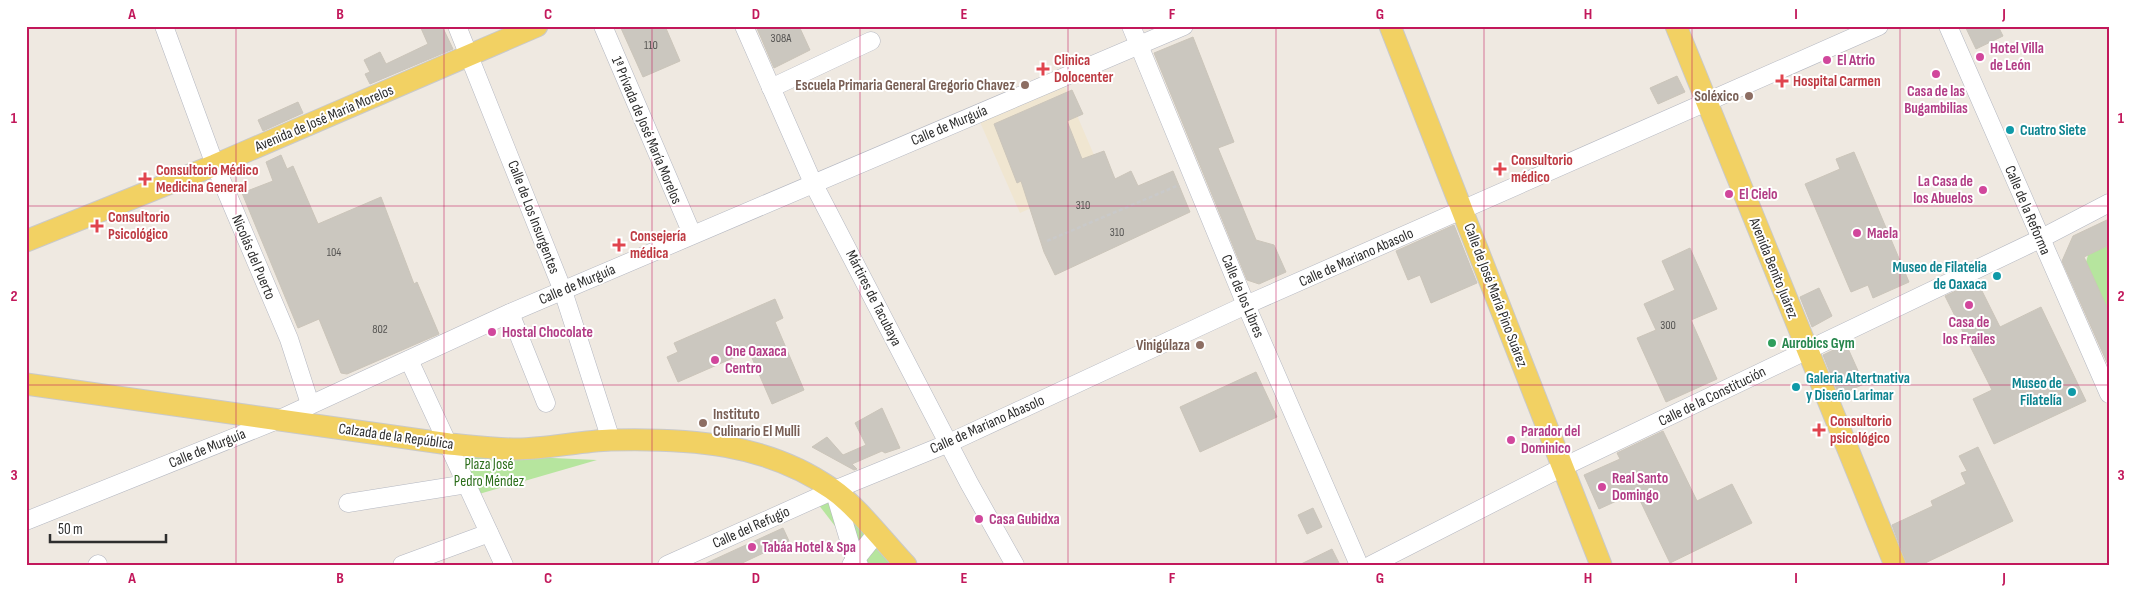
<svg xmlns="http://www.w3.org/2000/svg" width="2135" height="591" viewBox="0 0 2135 591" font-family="'Sofia Sans Condensed',sans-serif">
<rect width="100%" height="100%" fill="#efe9e1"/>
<polygon fill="#f0e6d1" points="1064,85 1103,176 1020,213 980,122"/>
<g fill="#b6e59e">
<polygon points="2109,245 2109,312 2086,262 2088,255"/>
<polygon points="460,454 597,460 479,494"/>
<polygon points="835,491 891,565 865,565 818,504"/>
</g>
<g fill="#cbc7bf" stroke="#cbc5ba">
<polygon points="420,26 442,26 453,49 370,84 365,74 370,72 364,60 380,52 386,64 428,44"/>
<polygon points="620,26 665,26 680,61 643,77"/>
<polygon points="756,26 799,26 810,50 774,68"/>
<polygon points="1965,26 1998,26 2003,36 1976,49"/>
<polygon points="1193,37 1234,142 1218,148 1256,240 1274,245 1286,272 1259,284 1247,280 1154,53"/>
<polygon points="1677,76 1685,92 1658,104 1650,88"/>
<polygon points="1072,90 1083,114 1067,121 1082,159 1104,151 1115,179 1131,171 1138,186 1173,171 1190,212 1055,275 1044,252 1021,181 1017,183 994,124"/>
<polygon points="298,102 303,113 263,131 258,120"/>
<polygon points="1854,152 1909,282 1873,298 1868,285 1851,292 1805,184 1840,169 1836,159"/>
<polygon points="281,155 287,169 293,166 318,224 381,197 414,284 417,282 439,334 347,374 341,373 319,319 298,328 242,193 273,181 266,162"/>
<polygon points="2109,219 2109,245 2084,257 2109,312 2109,367 2062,261 2073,236"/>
<polygon points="1454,225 1477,283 1431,303 1420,275 1408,280 1396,251"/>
<polygon points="1690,248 1717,309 1691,320 1717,379 1666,402 1637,338 1656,330 1644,304 1675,290 1662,261"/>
<polygon points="1977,281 2000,327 2041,307 2086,401 1994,444 1973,399 1992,390 1945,296"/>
<polygon points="1819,288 1832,316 1812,327 1800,297"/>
<polygon points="775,299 783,318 775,322 804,390 772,404 749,351 678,382 667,357 678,352 674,343"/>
<polygon points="1846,344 1864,384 1839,395 1823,355"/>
<polygon points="1256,372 1277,417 1200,452 1180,407"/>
<polygon points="882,408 900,448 885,453 882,451 852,464 857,469 854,470 812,447 827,437 843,455 866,445 855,423"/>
<polygon points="1663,431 1697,501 1732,484 1752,523 1670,563 1636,492 1599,509 1584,475 1620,459 1617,453"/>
<polygon points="1978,447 2013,521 1921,565 1907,565 1892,525 1933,506 1931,501 1966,484 1961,473 1967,471 1959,456"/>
<polygon points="1313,508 1322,527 1307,534 1298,515"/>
<polygon points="783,528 789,541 738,565 702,565"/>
<polygon points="1332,549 1340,565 1299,565"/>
</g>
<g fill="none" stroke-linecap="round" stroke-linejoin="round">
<g stroke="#b4b7c1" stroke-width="19">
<g id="minor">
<polyline points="164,26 215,165 289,339 310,404"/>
<polyline points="457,26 563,291 611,440"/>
<polyline points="603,26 692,234"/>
<polyline points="744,26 813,183 969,483 1015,565"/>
<polyline points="1131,26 1246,305 1359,565"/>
<polyline points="1948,26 2109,394"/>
<polyline points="771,88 871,41"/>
<polyline points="510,313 546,403"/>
<polyline points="409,360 504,565"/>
<polyline points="834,490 855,560 859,565"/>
<polyline points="348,503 467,484"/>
<polyline points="26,521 280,419 510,313 1184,26"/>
<polyline points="97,565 98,564"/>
<polyline points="402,565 489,533"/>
<polyline points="667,565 834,490 949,443 1246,305 1879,26"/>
<polyline points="851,565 876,534"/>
<polyline points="1371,565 1563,467 2040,239 2109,203"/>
</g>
</g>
<g stroke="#c9c9c9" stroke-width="23">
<g id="major">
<polyline points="1390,26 1601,565"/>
<polyline points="1676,26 1895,565"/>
<polyline points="26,241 215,165 537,26"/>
<path d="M26,384L449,444C471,446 494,449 517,449C548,449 580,441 611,440C688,438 767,443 832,489C857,506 884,542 906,565"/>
</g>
</g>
<polyline stroke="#c9c9c9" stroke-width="2.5" stroke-dasharray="4 2.5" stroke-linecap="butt" points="1047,241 1179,185"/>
<use href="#minor" stroke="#fff" stroke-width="18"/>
<use href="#major" stroke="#f2d163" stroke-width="21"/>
</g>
<path fill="none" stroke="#c2185b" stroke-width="1" stroke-opacity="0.55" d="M236,26V565M444,26V565M652,26V565M860,26V565M1068,26V565M1276,26V565M1484,26V565M1692,26V565M1900,26V565M26,206H2109M26,385H2109"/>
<g fill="#d1479c" stroke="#fff" stroke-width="2">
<circle cx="1980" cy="57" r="5"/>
<circle cx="1827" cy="60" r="5"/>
<circle cx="1936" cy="74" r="5"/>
<circle cx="1983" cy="190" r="5"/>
<circle cx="1729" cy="194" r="5"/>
<circle cx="1857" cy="233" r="5"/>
<circle cx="1969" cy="305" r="5"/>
<circle cx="492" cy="332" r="5"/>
<circle cx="715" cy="360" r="5"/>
<circle cx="1511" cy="440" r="5"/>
<circle cx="1602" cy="487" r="5"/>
<circle cx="979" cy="519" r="5"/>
<circle cx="752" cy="547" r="5"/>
</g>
<g fill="#e0444e" stroke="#fff" stroke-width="2">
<path d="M1040.5 61.5h5v5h5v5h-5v5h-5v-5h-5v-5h5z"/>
<path d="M1779.5 73.5h5v5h5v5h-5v5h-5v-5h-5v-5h5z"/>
<path d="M1497.5 161.5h5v5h5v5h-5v5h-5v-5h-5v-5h5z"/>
<path d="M142.5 171.5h5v5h5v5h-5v5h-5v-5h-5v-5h5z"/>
<path d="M94.5 218.5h5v5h5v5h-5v5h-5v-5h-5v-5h5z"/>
<path d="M616.5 237.5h5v5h5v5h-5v5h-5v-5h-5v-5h5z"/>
<path d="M1816.5 422.5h5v5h5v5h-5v5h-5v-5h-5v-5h5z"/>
</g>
<g fill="#8d6e63" stroke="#fff" stroke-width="2">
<circle cx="1025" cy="85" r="5"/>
<circle cx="1749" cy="96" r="5"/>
<circle cx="1200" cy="345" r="5"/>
<circle cx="703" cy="423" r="5"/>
</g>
<g fill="#0f9aa8" stroke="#fff" stroke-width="2">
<circle cx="2010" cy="130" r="5"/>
<circle cx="1997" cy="276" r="5"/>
<circle cx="1796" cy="387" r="5"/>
<circle cx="2072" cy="392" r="5"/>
</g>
<circle fill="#2e9e5b" stroke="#fff" stroke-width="2" cx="1772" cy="343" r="5"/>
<g text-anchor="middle" stroke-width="4" stroke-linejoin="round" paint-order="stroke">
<g font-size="12" fill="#555452">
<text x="781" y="42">308A</text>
<text x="651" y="49">110</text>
<text x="1083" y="209">310</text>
<text x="1117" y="236">310</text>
<text x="334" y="256">104</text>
<text x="1668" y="329">300</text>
<text x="380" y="333">802</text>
</g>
<g font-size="15" font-weight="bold" fill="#b23c85" stroke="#fff" text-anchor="start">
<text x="1990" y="53">Hotel Villa<tspan x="1990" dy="17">de León</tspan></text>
<text x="1837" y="65">El Atrio</text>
<text x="1936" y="96" text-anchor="middle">Casa de las<tspan x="1936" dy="17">Bugambilias</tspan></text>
<text x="1973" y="186" text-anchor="end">La Casa de<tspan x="1973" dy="17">los Abuelos</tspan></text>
<text x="1739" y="199">El Cielo</text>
<text x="1867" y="238">Maela</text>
<text x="1969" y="327" text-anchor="middle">Casa de<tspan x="1969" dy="17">los Frailes</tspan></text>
<text x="502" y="337">Hostal Chocolate</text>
<text x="725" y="356">One Oaxaca<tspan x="725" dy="17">Centro</tspan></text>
<text x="1521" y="436">Parador del<tspan x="1521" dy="17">Dominico</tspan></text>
<text x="1612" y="483">Real Santo<tspan x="1612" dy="17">Domingo</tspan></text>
<text x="989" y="524">Casa Gubidxa</text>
<text x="762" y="552">Tabáa Hotel &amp; Spa</text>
</g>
<g font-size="15" font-weight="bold" fill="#be3a42" stroke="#fff" text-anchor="start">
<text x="1054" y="65">Clinica<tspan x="1054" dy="17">Dolocenter</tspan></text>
<text x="1793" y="86">Hospital Carmen</text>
<text x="1511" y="165">Consultorio<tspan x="1511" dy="17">médico</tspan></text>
<text x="156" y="175">Consultorio Médico<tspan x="156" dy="17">Medicina General</tspan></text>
<text x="108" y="222">Consultorio<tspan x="108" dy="17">Psicológico</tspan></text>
<text x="630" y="241">Consejería<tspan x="630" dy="17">médica</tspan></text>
<text x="1830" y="426">Consultorio<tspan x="1830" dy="17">psicológico</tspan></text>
</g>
<g font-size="15" font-weight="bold" fill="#785e54" stroke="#fff" text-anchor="end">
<text x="1015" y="90">Escuela Primaria General Gregorio Chavez</text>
<text x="1739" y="101">Soléxico</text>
<text x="1190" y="350">Vinigúlaza</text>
<text x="713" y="419" text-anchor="start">Instituto<tspan x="713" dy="17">Culinario El Mulli</tspan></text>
</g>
<g font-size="15" fill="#2e2e2e" stroke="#fff">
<text transform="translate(324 118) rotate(-23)" y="5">Avenida de José María Morelos</text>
<text transform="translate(949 125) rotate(-23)" y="5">Calle de Murguía</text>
<text transform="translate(647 130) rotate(67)" y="5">1ª Prívada de José María Morelos</text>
<text transform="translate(2028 210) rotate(67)" y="5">Calle de la Reforma</text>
<text transform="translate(534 217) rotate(69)" y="5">Calle de Los Insurgentes</text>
<text transform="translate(254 257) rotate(67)" y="5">Nicolás del Puerto</text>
<text transform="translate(1356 257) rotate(-24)" y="5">Calle de Mariano Abasolo</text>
<text transform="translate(1774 268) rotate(68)" y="5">Avenida Benito Juárez</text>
<text transform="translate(577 284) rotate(-23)" y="5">Calle de Murguía</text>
<text transform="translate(1496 295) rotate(69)" y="5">Calle de José María Pino Suárez</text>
<text transform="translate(1243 296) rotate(67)" y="5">Calle de los Libres</text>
<text transform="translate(874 298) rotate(63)" y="5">Mártires de Tacubaya</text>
<text transform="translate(1712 396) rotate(-26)" y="5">Calle de la Constitución</text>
<text transform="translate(987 424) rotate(-24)" y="5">Calle de Mariano Abasolo</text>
<text transform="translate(396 436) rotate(8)" y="5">Calzada de la República</text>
<text transform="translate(207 448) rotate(-22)" y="5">Calle de Murguía</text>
<text transform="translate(751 527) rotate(-24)" y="5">Calle del Refugio</text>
</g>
<g font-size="15" font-weight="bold" fill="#0d838f" stroke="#fff" text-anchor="start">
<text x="2020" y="135">Cuatro Siete</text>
<text x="1987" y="272" text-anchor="end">Museo de Filatelia<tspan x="1987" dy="17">de Oaxaca</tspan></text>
<text x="1806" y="383">Galeria Altertnativa<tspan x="1806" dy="17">y Diseño Larimar</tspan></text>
<text x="2062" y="388" text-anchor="end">Museo de<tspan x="2062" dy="17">Filatelía</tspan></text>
</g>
<g font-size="15" font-weight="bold" fill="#27864d" stroke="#fff" text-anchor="start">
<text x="1782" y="348">Aurobics Gym</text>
</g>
<g font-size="15" fill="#2c6e1b" stroke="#fff">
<text x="489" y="469">Plaza José<tspan x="489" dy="17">Pedro Méndez</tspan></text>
</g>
</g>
<rect width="2135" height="591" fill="none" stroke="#ffffff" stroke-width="55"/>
<path d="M50 534v8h116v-8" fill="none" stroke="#2e2e2e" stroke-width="2.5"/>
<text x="58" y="534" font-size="15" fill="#2e2e2e" stroke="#ffffff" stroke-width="4" paint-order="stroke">50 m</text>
<rect x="28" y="28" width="2080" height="536" fill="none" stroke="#c2185b" stroke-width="2"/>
<g font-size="16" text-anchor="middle" font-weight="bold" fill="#c2185b">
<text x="132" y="19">A</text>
<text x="340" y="19">B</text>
<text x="548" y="19">C</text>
<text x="756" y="19">D</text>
<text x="964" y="19">E</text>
<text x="1172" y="19">F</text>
<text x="1380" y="19">G</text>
<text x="1588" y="19">H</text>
<text x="1796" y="19">I</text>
<text x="2004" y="19">J</text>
<text x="14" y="123">1</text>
<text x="2121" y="123">1</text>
<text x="14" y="301">2</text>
<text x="2121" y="301">2</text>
<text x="14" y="480">3</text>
<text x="2121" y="480">3</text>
<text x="132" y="583">A</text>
<text x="340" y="583">B</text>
<text x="548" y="583">C</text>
<text x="756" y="583">D</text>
<text x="964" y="583">E</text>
<text x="1172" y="583">F</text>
<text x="1380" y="583">G</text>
<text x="1588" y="583">H</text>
<text x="1796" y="583">I</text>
<text x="2004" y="583">J</text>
</g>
</svg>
